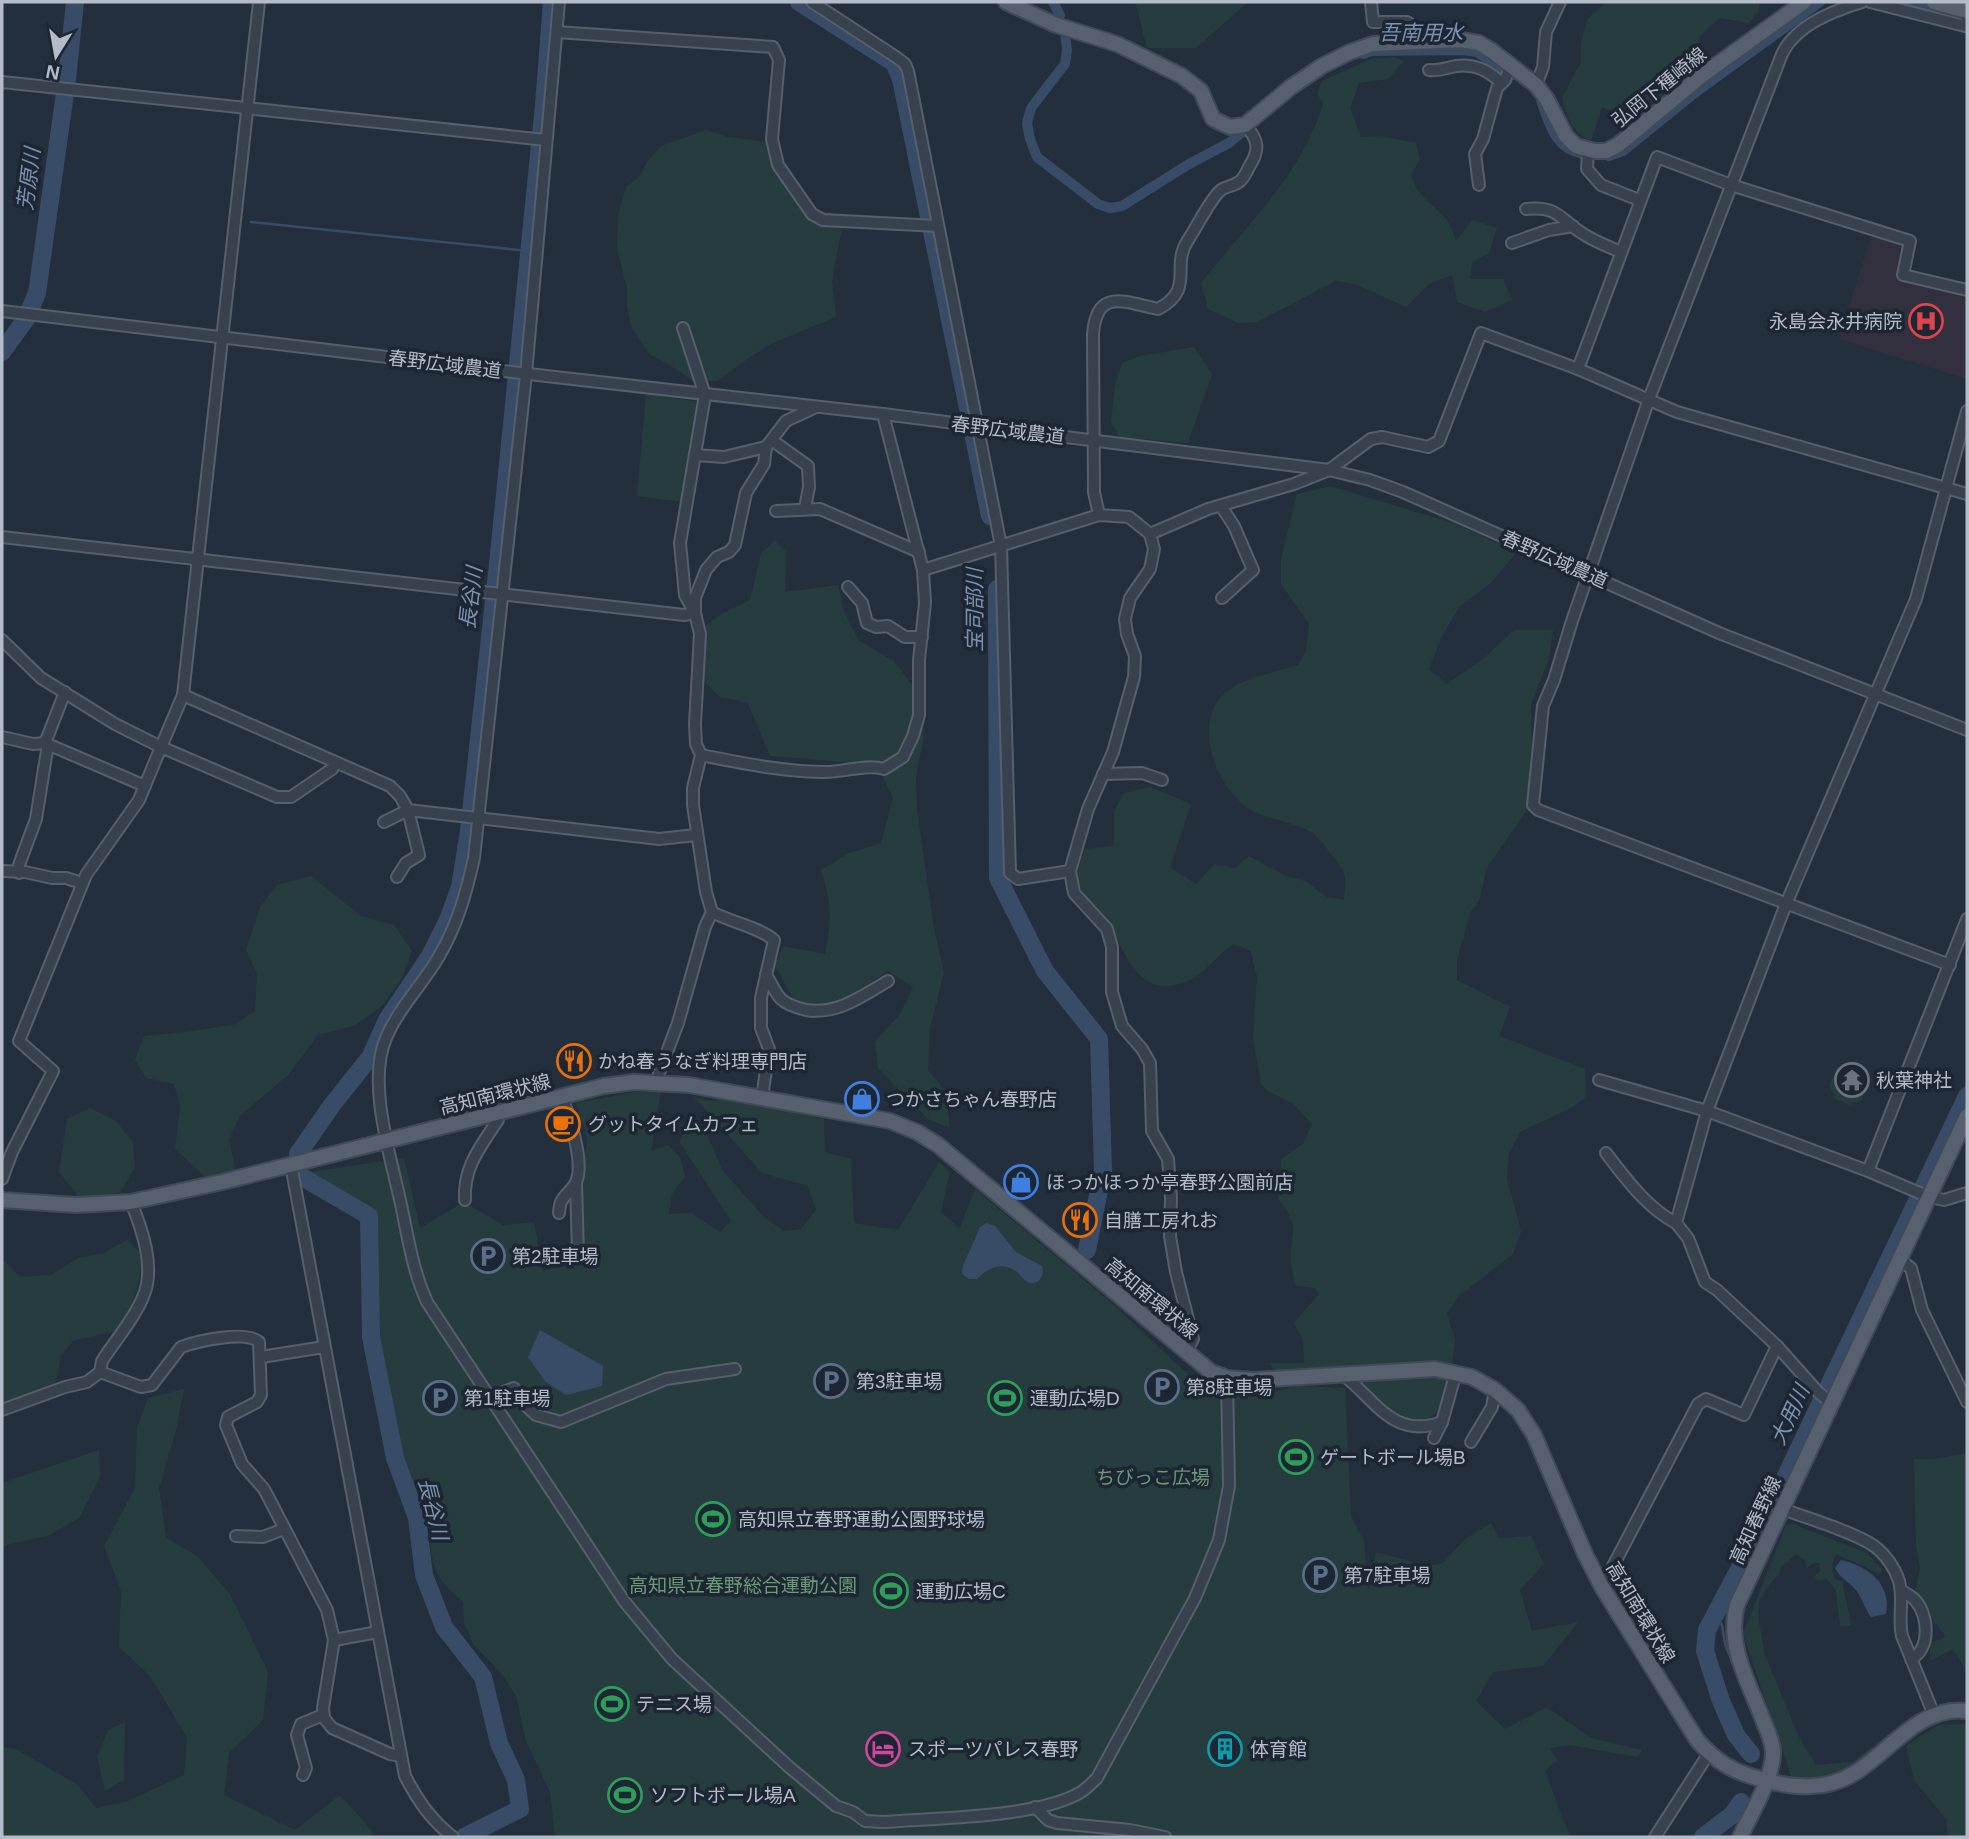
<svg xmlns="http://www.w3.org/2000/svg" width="1969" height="1839" viewBox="0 0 1969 1839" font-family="Arial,'Noto Sans JP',sans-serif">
<rect width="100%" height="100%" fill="#242f3e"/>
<polygon fill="#32303f" points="1872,234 1906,243 1900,278 1967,294 1967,379 1839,339"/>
<g fill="#263c3f">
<polygon points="1135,2 1248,2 1196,48 1147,48"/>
<path d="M1607,2H1759V11L1749,23L1720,18L1700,36L1696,78L1673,93L1653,98L1618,114L1602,107L1591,141C1571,132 1568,118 1562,98L1581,62V43L1588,18Z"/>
<path d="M1394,57L1404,61L1388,79L1359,83L1350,108L1361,137L1381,136L1416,143L1420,159L1411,175C1418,199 1432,202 1447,220C1451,225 1454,234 1456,241L1472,220L1497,228L1489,253L1472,262L1470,279H1503L1512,300L1485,312L1457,302L1452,275L1429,284L1406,307L1355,284L1336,281L1257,322L1238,323L1208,309L1201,283C1245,226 1302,175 1323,104L1317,93L1322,81L1371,59Z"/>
<path d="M706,130L728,137L768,142C777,181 801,218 842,227L832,281L836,317L773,343L753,355L717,381H693L665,362L649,354L631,326L627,307V289L617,250L618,216L626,187L640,176L647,162L661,146Z"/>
<polygon points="1194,347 1212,374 1188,443 1119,437 1111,421 1115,385 1122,363 1140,356"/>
<polygon points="646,394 699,402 681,502 637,496"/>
<path d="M1330,486L1456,524L1517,552L1492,582L1460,606L1442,636L1429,669L1447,684L1483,659L1514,630H1553L1549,658L1531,704L1532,750L1530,806L1487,867L1479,901L1471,911L1457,960V980L1510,1007L1499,1036L1585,1069L1586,1097L1573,1107L1520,1132L1509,1153L1507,1178L1521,1232L1513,1254L1459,1296L1447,1313L1455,1340L1449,1389L1443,1408L1424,1422L1398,1420L1377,1404L1341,1367L1277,1373L1269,1363H1304L1303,1340L1294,1323L1319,1294L1315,1288L1296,1286C1294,1279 1292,1271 1291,1263C1289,1231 1303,1229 1278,1199L1281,1159L1303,1144L1312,1124L1292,1103L1266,1090L1261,1084L1253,1037L1257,977L1251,951L1233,944C1210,961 1199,984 1167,986C1132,987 1121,941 1106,918C1099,908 1086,901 1081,890C1074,876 1081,861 1085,849L1114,846V811L1124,793L1150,787L1191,804L1170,867L1196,884L1214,864L1235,868L1249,856L1286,876L1305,881L1327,897L1344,900C1344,892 1347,880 1344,873C1341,865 1321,841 1315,835C1303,824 1271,820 1255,812C1219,795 1190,726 1224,694C1242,677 1275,673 1298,665L1306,651L1309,624L1281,584V558L1297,494Z"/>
<path d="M775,540L786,552L785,592L838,585L844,611L859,641L894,661L924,701L923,741L916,776L917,809L934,928L944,973L930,1028L928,1070L946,1092L950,1128L928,1119L878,1068L875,1042L900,1014L913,987L888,971L832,1007L795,1003L775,965L783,946L825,954C832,918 832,905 821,870L847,854L881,843L893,798L880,771L845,762L770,756L748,703L720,697L700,678L691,637L721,614L750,600L761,553Z"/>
<polygon points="311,876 361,916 394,925 412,951 402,978 382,1006 356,1025 318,1035 289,1074 240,1116 229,1140 235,1169 207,1179 175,1149 180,1106 174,1084 146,1078 135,1060 144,1036 194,1031 236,1024 255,1011 257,974 246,950 260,907 277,885"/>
<polygon points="1850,1066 1865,1071 1867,1083 1862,1100 1849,1105 1835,1099 1829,1085 1838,1067"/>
<path d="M661,1091L651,1151L668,1145L680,1157L685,1177L672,1194L669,1214L691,1213L720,1232L731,1221L679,1141L693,1117L709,1139L723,1171L764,1217L784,1231L801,1229L816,1210L808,1186L762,1173L694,1097L710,1101L732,1099L824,1119L825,1152L851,1159L854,1223L898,1230L939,1162L950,1172L941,1212L960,1228L975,1189L1114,1305L1181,1368L1205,1386L1252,1397L1298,1386L1345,1388L1351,1516L1364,1541L1368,1593L1376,1552L1427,1566L1443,1563L1465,1539L1491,1523L1499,1538L1531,1536L1544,1564L1520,1590L1532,1631L1578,1622L1543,1666L1493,1672L1476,1701L1505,1729L1547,1707L1591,1738L1642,1750L1638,1757L1569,1745L1550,1748L1557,1760L1545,1771L1570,1837H555L550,1792L526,1741L516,1696L502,1674L473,1644L464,1622L463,1602C456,1595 445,1587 440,1578C427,1558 430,1522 425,1497L405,1483L375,1336L373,1211L310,1172L404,1158L420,1228L464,1202L503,1225L534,1222L543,1271L581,1261L579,1215L587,1137L576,1103L634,1092Z"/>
<polygon points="90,1108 116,1121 133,1142 135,1168 120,1192 82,1201 59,1172 67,1119"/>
<path d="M127,1240L142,1254C140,1286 135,1303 120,1330L73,1341L61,1356L56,1383L36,1397L2,1406V1259L21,1277L51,1275L78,1258L102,1254Z"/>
<polygon points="184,1389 175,1434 159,1488 166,1537 197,1556 230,1594 268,1672 263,1720 229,1753 224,1795 295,1830 340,1795 367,1825 374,1837 2,1837 2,1747 16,1749 78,1785 96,1808 128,1801 184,1775 187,1738 150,1676 119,1647 121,1592 104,1546 135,1488 137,1428 148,1398"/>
<polygon points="99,1450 100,1477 79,1518 50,1535 6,1545 2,1549 2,1483"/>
<polygon points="1967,1453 1967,1672 1953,1649 1930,1661 1930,1643 1946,1637 1914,1595 1920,1569 1916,1546 1914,1459 1933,1459"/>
<polygon points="1793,1524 1867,1553 1882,1570 1880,1574 1836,1554 1832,1565 1835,1579 1842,1581 1851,1626 1840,1626 1836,1591 1826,1578 1821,1581 1816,1580 1815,1576 1820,1571 1819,1563 1814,1563 1807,1568 1805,1560 1796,1554 1781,1567 1778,1575 1770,1584 1759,1601 1758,1617 1765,1655 1798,1735 1816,1765 1852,1762 1916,1713 1919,1719 1860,1764 1820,1781 1793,1782 1743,1634 1786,1525"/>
<polygon points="125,1722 124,1780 105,1791 97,1757 108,1730"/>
<polygon points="1967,1724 1967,1837 1948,1837 1946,1819 1914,1780 1906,1746 1938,1725"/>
</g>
<g fill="#394c67">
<path d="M986,1223L995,1226L1016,1252L1042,1266C1045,1274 1039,1287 1028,1282C1023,1280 1020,1274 1016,1271C1001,1261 988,1268 977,1279H969L962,1274C961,1263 976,1242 979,1228Z"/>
<polygon points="540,1330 603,1366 602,1386 566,1395 545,1381 528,1357"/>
<path d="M1841,1560C1867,1566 1892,1583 1886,1614L1871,1617C1865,1609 1862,1598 1856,1590C1849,1582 1840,1578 1835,1568Z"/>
</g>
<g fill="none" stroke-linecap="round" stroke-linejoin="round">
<g stroke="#394c67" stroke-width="2.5">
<polyline points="251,222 528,251"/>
<polyline points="1714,1617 1722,1625 1725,1644 1763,1739"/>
</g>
<g stroke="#394c67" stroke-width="10">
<polyline points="1053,2 1060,15"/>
<polyline points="1907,2 1940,9"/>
<polyline points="1065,34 1067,50 1065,64 1031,108 1027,123 1030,139 1037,157 1098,204 1110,208 1122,206 1189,164 1229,143 1251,125"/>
<polyline points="1363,54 1371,51 1464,50 1477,52 1512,75"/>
<path d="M1541,101C1550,125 1555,149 1583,154"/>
<polyline points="1609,156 1623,151 1692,95 1820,2"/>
</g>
<g stroke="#394c67" stroke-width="18">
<polyline points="799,2 894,63 901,79 990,516"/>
<polyline points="2,352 26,319 37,293 67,79 75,2"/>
<polyline points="997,589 998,878 1045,971 1099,1039 1103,1170 1087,1250"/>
<polyline points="298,1154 332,1105 371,1056 387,1020 430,956 448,920 460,887 469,831 498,564 544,105 552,2"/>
<polyline points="302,1177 369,1216 371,1337 395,1458 417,1518 424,1575 444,1627 483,1677 499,1743 516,1780 520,1809 464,1837"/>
<polyline points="1751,1754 1736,1735 1721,1701 1705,1651 1707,1630 1763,1524 1967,1096"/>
<polyline points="1703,1837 1732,1815 1741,1802"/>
</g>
<g stroke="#565f6c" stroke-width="14">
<g id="minor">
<path d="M559,2L526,374L474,858C466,894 457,926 438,958C422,985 398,1009 386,1038C367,1082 390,1154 400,1200C408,1236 412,1269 427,1302L624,1601L672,1659L789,1767L836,1806L853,1812L865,1821L883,1822C933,1818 1039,1818 1081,1792C1086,1789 1092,1783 1097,1778L1195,1598L1219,1540L1229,1486L1227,1378"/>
<polyline points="812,2 896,57 905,64 908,71 1001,546 1010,873 1018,879 1070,871"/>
<polyline points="1371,2 1373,22 1407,22 1431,39"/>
<path d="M1862,2C1833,11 1796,25 1782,54L1649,399L1572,621L1554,680L1543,706L1533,805L1538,810L1950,965"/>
<polyline points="1870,2 1965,26 1967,18"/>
<polyline points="557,32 773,47 779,60 772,139 778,165 812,214 823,220 937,226"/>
<path d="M1429,70C1440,71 1446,68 1456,66C1475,63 1488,71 1502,83"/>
<polyline points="2,82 546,140"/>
<polyline points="1536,85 1543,67 1546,32 1560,2"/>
<polyline points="1588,150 1587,169 1601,185 1639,200"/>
<polyline points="1479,185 1475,154 1483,139 1497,88 1505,80 1511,65"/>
<path d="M1526,209C1561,206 1559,220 1585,235C1596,242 1609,247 1621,252"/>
<polyline points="1512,243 1549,230 1573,226"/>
<polyline points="2,311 546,376 883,414 1329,470 1370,480 1403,492 1719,633 1967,730"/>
<polyline points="1578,369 1657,157 1731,185 1910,241 1903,275 1967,290"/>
<polyline points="773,441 808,466 809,487 805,508"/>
<polyline points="695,455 724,457 766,447 786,421 816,407"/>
<polyline points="1221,506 1234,526 1253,570 1222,598"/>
<polyline points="776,511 820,509 919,552"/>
<path d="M1099,515L1094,492L1093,335C1096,286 1127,303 1158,309C1196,289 1170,267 1188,240C1197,227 1210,199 1221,190C1226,186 1235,186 1240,181C1244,178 1247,171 1249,167C1260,150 1259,140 1245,125"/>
<polyline points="1150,534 1208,509 1294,484 1329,470 1371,439 1382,437 1428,447 1439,441 1481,333 1578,369 1677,412 1967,494"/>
<polyline points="2,537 684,615 695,613"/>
<polyline points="923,570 1099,515 1129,517 1150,534 1154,549 1150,569 1130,598 1125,619 1127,634 1135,656 1134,677 1113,752 1088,809 1070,871 1074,893 1107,929 1112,947 1112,992 1122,1026 1142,1049 1150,1063 1152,1131 1168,1159 1171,1198 1170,1236 1176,1272 1193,1339 1186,1352"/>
<polyline points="848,587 862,603 867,623 876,627 888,626 905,637 922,637"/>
<polyline points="695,611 695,598 706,570 717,557 729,552 735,545 746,493 764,464 766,447"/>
<polyline points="2,640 41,678 115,724 161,747 183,695 259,2"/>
<polyline points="65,692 45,743 145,786"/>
<polyline points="183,695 390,786 400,796 408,810 659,839 696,835"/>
<polyline points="2,737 33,744 45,743"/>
<path d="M701,755C742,763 784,772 825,772C845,772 865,764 884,769L903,757L913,736L919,715V660L925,603L923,570L883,414"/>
<polyline points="1103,774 1142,773 1162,780"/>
<polyline points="384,822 408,810 419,855 406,863 397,877"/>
<polyline points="2,871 25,872 52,878 66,878 82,883"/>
<polyline points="19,873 19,865 36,819 48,744"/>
<path d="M712,912C730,922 759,927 774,940L761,998V1028L769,1049L762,1098"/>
<path d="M766,975C771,982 775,993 781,999C787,1005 798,1008 806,1010C838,1015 862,996 888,981"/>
<polyline points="1599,1080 1707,1111 1868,1171 1929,1197 1944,1200 1967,1193"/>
<polyline points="658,1081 659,1073 678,1023 705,927 712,912 706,892 693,805 693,788 701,755 696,744 695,724 700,634 695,613 685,595 680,543 705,395 683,328"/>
<path d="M1606,1153C1626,1179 1647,1208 1676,1223"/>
<path d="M291,1165L405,1776C418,1801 431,1820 453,1837"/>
<polyline points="1868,1171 1967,919"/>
<polyline points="2,1179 12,1152 53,1071 19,1041 86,875 139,800 161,747 277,797 291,797 332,769 336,763"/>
<polyline points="576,1183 578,1254"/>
<path d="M465,1200C463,1167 481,1146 498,1120V1113"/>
<path d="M559,1213C560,1195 567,1197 575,1184C586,1166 569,1116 562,1097"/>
<polyline points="1900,1260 1911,1268 1922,1310 1967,1402"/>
<polyline points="261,1357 324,1347"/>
<path d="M100,1372L102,1361C114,1342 135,1318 143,1297C156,1268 142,1229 131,1202"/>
<path d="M1343,1375C1375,1399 1393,1440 1442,1422L1456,1372"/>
<polyline points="491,1397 514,1388 522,1402 536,1415 561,1422 666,1379 735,1369"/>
<polyline points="1832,1404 1818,1392 1777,1346 1717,1290 1705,1282 1688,1238 1676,1223 1707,1111 1786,904 1916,599 1967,411"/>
<path d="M2,1410L65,1387L87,1382L100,1372L141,1387L152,1385L181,1347C198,1341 246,1330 259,1342L261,1395L257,1402L228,1417L226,1425L242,1464L264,1489L327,1610L334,1640L323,1708L324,1718L332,1728L390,1754L400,1756"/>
<polyline points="1434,1438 1442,1422"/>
<polyline points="1471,1442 1492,1407 1495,1390"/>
<path d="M1782,1509C1805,1517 1856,1533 1874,1546C1885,1554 1895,1568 1899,1581C1904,1599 1898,1618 1902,1636L1934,1715"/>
<polyline points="236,1536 263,1537 284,1529"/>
<polyline points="1602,1587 1698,1404 1706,1399 1744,1415 1777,1346"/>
<path d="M1901,1590C1905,1593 1911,1596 1915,1600C1929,1615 1931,1649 1911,1659"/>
<polyline points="334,1640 378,1632"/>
<polyline points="303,1775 306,1768 297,1735 301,1724 323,1715"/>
<polyline points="1035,1807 1048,1820 1057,1823 1130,1830 1165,1837"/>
<polyline points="1655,1837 1709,1753"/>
</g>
</g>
<g stroke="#414a57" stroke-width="18">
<g id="major">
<polyline points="1006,2 1056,25 1117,44 1182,76 1201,91 1213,119 1230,127 1245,125 1291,87 1322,66 1350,52 1373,44 1461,40 1479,43 1492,51 1536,85 1546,98 1566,136 1576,146 1594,151 1606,151 1618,145 1701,76 1804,2"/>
<polyline points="1934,2 1967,11"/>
<path d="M2,1200L76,1205L131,1202L222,1182L604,1086L634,1082L689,1085L890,1121L917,1132L938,1145L1211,1372L1227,1378L1253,1380L1435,1369L1472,1377L1495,1390L1518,1410L1534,1435L1585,1554L1602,1587L1697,1740C1718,1764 1734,1772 1764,1780C1794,1788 1825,1791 1853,1774C1890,1752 1919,1705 1967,1711"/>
<path d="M1740,1837C1751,1814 1774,1776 1773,1751C1772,1740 1767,1729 1763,1720C1749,1683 1726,1645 1737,1605L1967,1116"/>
</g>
</g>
<use href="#minor" stroke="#38414e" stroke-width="10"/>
<use href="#major" stroke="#56606e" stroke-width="14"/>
</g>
<defs>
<g id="hospital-ring" transform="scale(1.75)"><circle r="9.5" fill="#1d2633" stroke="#e0444e" stroke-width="1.5"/><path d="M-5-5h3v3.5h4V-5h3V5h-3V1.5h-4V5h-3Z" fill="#e0444e"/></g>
<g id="restaurant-ring" transform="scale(1.75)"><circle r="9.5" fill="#1d2633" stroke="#e8710a" stroke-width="1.5"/><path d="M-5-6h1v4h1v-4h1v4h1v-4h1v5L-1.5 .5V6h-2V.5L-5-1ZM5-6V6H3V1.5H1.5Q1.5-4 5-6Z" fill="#e8710a"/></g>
<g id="temple-ring" transform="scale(1.75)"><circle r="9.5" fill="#1d2633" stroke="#6b7280" stroke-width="1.5"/><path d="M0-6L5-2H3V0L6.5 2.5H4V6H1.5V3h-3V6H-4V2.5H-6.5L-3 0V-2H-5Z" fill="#6b7280"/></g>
<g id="shop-ring" transform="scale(1.75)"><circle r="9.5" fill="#1d2633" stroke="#3f7fe0" stroke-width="1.5"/><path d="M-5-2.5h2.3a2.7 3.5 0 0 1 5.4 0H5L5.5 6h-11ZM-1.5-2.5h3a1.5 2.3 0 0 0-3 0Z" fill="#3f7fe0"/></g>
<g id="cafe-ring" transform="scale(1.75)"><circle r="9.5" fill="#1d2633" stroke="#e8710a" stroke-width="1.5"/><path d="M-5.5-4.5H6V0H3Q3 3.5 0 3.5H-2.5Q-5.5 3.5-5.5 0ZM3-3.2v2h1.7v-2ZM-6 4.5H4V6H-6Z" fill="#e8710a"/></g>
<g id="parking-ring" transform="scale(1.75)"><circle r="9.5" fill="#1d2633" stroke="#5c6f8a" stroke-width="1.5"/><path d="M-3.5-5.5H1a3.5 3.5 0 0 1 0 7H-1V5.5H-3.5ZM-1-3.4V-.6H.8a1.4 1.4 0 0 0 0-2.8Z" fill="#5c6f8a"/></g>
<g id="stadium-ring" transform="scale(1.75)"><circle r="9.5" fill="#1d2633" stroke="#2e9e5b" stroke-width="1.5"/><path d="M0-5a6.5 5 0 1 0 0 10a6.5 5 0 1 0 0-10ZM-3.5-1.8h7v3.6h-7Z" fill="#2e9e5b"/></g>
<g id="hotel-ring" transform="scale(1.75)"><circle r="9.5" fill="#1d2633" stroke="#d1479c" stroke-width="1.5"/><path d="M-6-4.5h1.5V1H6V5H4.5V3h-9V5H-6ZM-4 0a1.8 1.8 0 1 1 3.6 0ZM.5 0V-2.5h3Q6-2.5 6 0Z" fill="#d1479c"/></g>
<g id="building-ring" transform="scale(1.75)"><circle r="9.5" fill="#1d2633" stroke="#0f9aa8" stroke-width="1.5"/><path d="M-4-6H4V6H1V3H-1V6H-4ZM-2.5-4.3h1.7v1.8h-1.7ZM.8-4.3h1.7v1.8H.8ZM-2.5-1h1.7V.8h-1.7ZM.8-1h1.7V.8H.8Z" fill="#0f9aa8"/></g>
</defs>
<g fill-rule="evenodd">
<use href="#hospital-ring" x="1926" y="321"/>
<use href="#restaurant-ring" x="574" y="1061"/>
<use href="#temple-ring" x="1852" y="1080"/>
<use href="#shop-ring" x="862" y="1099"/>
<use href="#cafe-ring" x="563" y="1124"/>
<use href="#shop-ring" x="1021" y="1182"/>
<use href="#restaurant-ring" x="1080" y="1220"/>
<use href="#parking-ring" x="488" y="1256"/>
<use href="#parking-ring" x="831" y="1381"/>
<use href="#parking-ring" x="1162" y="1387"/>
<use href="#parking-ring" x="440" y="1398"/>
<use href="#stadium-ring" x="1005" y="1398"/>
<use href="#stadium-ring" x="1296" y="1457"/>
<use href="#stadium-ring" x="713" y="1519"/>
<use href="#parking-ring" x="1320" y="1575"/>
<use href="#stadium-ring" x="891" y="1591"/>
<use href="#stadium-ring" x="612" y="1704"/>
<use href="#hotel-ring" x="883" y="1749"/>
<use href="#building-ring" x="1225" y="1749"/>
<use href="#stadium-ring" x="625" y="1795"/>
</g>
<g text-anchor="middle" stroke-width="7" stroke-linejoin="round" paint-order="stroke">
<g font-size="19" fill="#b4bcc9" stroke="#1d2633">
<text transform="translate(1659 87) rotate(-39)" y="7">弘岡下種崎線</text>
<text transform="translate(445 364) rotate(7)" y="7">春野広域農道</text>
<text transform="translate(1008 430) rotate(7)" y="7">春野広域農道</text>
<text transform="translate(1555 559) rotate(24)" y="7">春野広域農道</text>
<text transform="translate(495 1094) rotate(-14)" y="7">高知南環状線</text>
<text transform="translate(1152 1298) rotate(40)" y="7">高知南環状線</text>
<text transform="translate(1755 1520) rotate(-65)" y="7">高知春野線</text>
<text transform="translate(1641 1612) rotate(59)" y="7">高知南環状線</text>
</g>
<g font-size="19" fill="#b4bcc9" stroke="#1d2633" text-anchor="start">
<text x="1902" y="328" text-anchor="end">永島会永井病院</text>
<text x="598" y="1068">かね春うなぎ料理専門店</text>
<text x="1876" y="1087">秋葉神社</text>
<text x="886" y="1106">つかさちゃん春野店</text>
<text x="588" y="1131">グットタイムカフェ</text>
<text x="1046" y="1189">ほっかほっか亭春野公園前店</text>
<text x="1104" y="1227">自膳工房れお</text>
<text x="512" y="1263">第2駐車場</text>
<text x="856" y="1388">第3駐車場</text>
<text x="1186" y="1394">第8駐車場</text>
<text x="464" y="1405">第1駐車場</text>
<text x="1030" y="1405">運動広場D</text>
<text x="1320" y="1464">ゲートボール場B</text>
<text x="738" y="1526">高知県立春野運動公園野球場</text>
<text x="1344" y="1582">第7駐車場</text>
<text x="916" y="1598">運動広場C</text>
<text x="636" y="1711">テニス場</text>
<text x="908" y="1756">スポーツパレス春野</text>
<text x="1250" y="1756">体育館</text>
<text x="650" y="1802">ソフトボール場A</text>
</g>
<g font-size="19" fill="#6b9a76" stroke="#1d2633">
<text x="1153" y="1484">ちびっこ広場</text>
<text x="743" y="1592">高知県立春野総合運動公園</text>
</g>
<g font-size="21" font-style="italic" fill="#7c92b1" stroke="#1d2633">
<text x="1421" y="40">吾南用水</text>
<text transform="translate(29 179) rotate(-83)" y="7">芳原川</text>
<text transform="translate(471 598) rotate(-83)" y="7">長谷川</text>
<text transform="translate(975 610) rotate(-90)" y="7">宝司部川</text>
<text transform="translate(1790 1415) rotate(-65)" y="7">大用川</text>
<text transform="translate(433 1509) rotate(76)" y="7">長谷川</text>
</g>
</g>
<rect width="1969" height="1839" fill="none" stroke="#b4bcc9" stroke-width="7"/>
<g transform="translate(56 56) rotate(191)" stroke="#1d2633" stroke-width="5" paint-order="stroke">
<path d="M0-5L12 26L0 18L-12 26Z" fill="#b4bcc9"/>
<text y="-10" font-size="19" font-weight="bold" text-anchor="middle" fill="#b4bcc9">N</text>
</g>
</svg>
